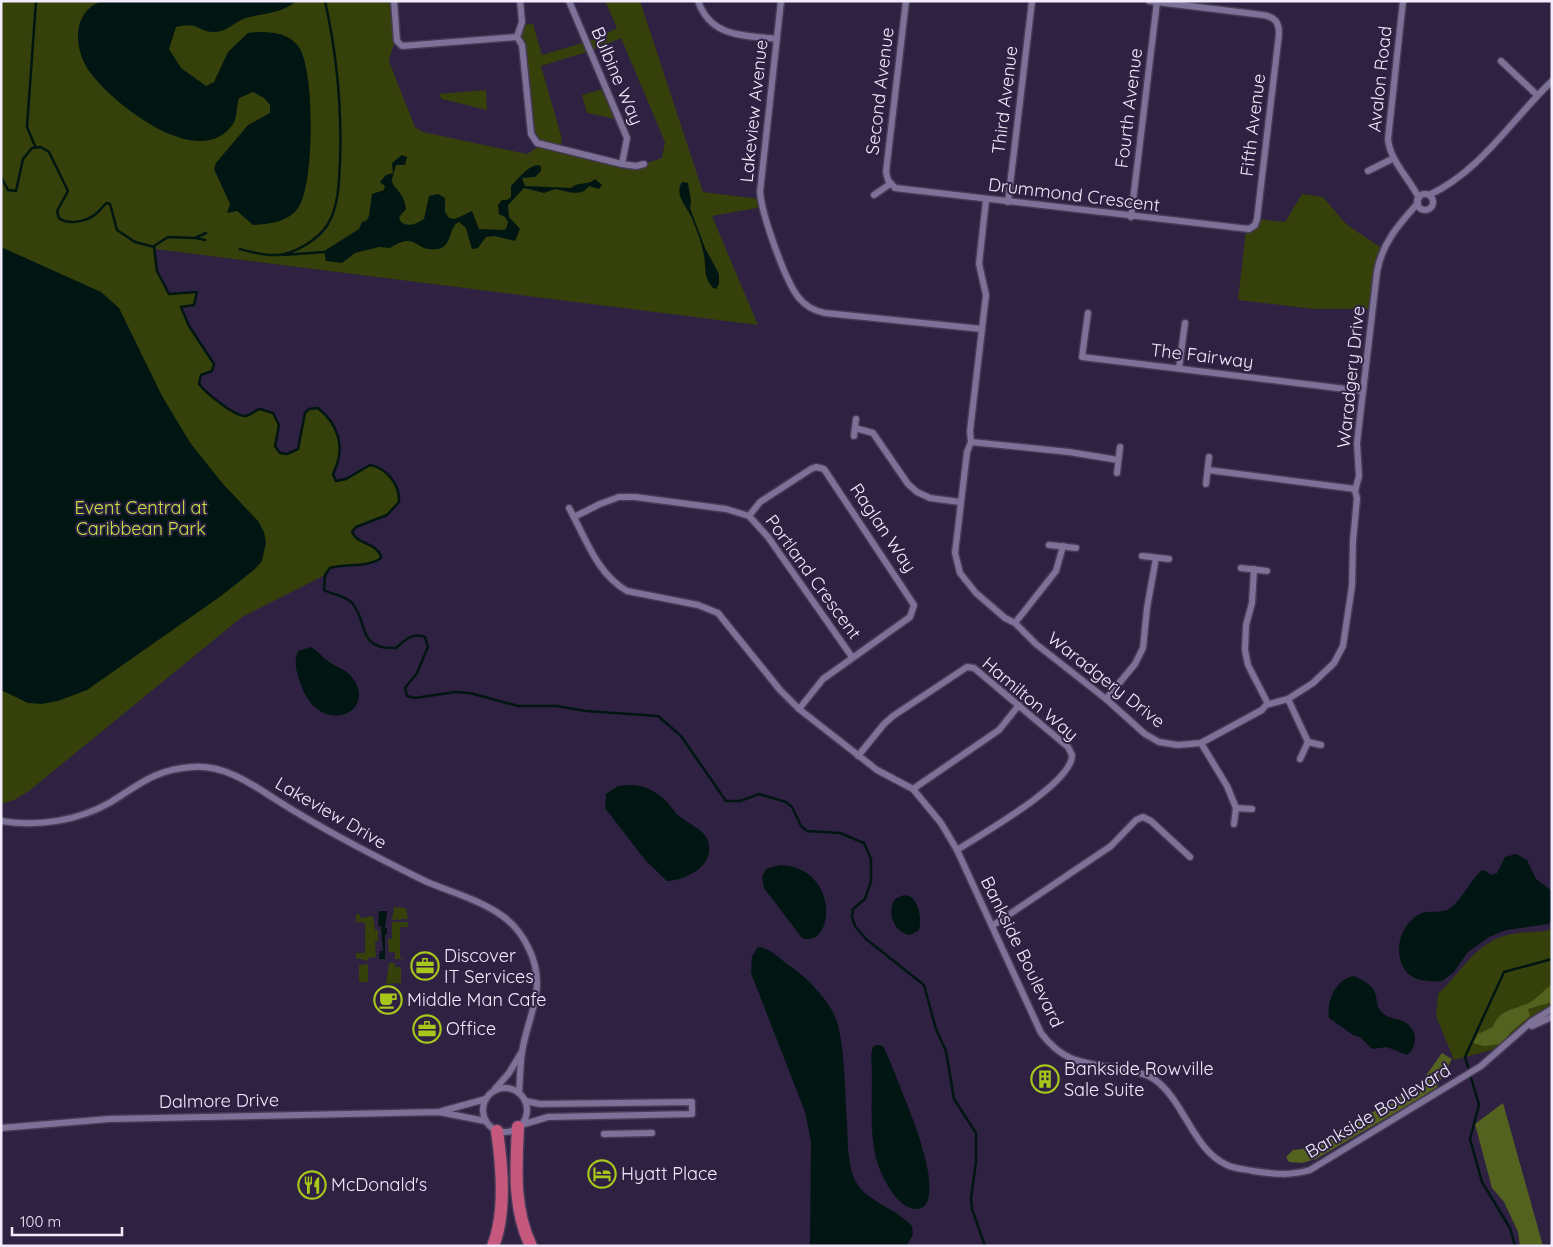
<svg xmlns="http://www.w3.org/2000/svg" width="1553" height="1247" viewBox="0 0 1553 1247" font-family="Quicksand,sans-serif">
<rect width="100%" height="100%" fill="#2e2142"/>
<g fill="#35400b" fill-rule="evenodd">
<path d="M1,1H394L396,38L389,59L390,64L415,127L423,132L527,154L541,145L533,141L522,45L517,37L522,25L533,24L542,55L586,42L617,28L605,1H640L703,192L760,199L762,207L712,216L758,325L155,249L157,271L169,294L197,292L194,305L181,307L189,326L214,364L212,371L199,378L198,382L212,397L240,415L246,416L260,409L273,413L279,425L275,446L280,453L287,454L298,449L305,413L309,409L318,408C340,425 346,448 333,474L336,480L346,479L370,465C387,468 400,485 399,502L387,515L353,529V536C362,544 376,543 381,556L380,559C362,569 339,558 325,575L242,617L29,791L14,800L1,804ZM621,38L665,142L662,158L644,164H622L560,148L562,139L541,66L590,51Z"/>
<polygon points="606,88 619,120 587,113 582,95"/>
<polygon points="486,90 487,110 442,99 439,94"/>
<polygon points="1302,194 1323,197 1346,224 1383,249 1372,309 1314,309 1238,300 1246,230 1257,219 1285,222"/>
<polygon points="394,907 406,908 408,919 392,920"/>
<polygon points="356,914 360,914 360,918 373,916 375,930 378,930 378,941 375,942 376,957 368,958 368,961 356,958 356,953 365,953 365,923 356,922"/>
<polygon points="392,922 408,922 408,927 400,927 400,957 404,959 395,959 395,952 389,952 388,939 392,939"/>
<path d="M1552,927V1004L1492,1050L1454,1060L1436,1016L1438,994C1459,975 1475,944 1504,936C1517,932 1533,932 1547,931Z"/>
<polygon points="389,963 395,963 395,967 401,967 401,983 386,984"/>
<polygon points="368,964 368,982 359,982 359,965"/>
</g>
<g fill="#54621f">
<path d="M1552,985V1002L1528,1009L1530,1016L1512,1031L1501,1044L1484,1046L1473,1043L1478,1034L1493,1027C1498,1010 1516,1009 1529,1003C1537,999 1543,990 1552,985Z"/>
<polygon points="1442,1053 1452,1059 1436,1088 1417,1100 1316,1159 1302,1163 1289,1162 1286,1157 1293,1150 1311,1148 1327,1140 1335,1131 1351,1126 1361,1117 1391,1104 1402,1095 1417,1088"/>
<polygon points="1503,1103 1543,1246 1520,1246 1518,1232 1504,1202 1492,1188 1475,1124"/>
</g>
<g fill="#011612">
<path d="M103,1H296C282,14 263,13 246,18C234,22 227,32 214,32C198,32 199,21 176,27L169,49L181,68L206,86L214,82L228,52L248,33C264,31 287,31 298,46C315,66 315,185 298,208C288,222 270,224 253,225L237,211L227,213L230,204L214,169L216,163L248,125L270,113V105L264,98L253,92L239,98C235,110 239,119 229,129C193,168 111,102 89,71C73,48 72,10 103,1Z"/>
<path d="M402,155L407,157L405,165H396C395,170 392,177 392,181C392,187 405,193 406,209L399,217L401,222C409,228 417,223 424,219L429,196L438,194L445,198V212L449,218L455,219L472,211L479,229L503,230L506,229L508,222L505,217L499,214L498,205L502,200H507L511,197V186C519,178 531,162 541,166V171L535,177L522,178L525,186L571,188C577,181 589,186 595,179L602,185L599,189L589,186C581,198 566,191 555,189L544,193L524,188L508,205L509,217L520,229L515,241L494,236L486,237L478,248L472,249L466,228L459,222C448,227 453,246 438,249C414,253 418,230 390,248L379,247L355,253L342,263L326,261L324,251L359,229L362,222L366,221L369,216L372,194L384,190L385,186L380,182L386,175L393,173L392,163Z"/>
<path d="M682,182L688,183L691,201L690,208L705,248L719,274V284L716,289L713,288C702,275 707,265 703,251C701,241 697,231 693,221C689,208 673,196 682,182Z"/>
<polygon points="1,247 101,292 119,308 162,396 191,444 223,484 258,521 264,532 266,542 262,561 255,569 221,596 87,690 58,701 42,704 28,703 1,690"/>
<path d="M311,647C318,651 323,658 329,662C338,668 348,670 354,680C376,713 320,738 301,685C297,673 293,663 298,651Z"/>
<path d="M628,785C644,784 658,792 669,804C673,809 676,815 682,818C691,825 703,829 708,841C716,865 687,880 667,881L646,861L605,808L606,794L618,786Z"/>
<path d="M1516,854L1527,860L1536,879L1552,891V920L1548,924L1506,930L1489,937L1467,953L1454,972L1442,981C1427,982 1409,981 1402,965C1394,946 1403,921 1422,913C1432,910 1444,914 1452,907C1463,897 1470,881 1481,871L1484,870L1491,875L1497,873L1505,857Z"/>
<path d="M780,865C840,867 835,949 802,938L764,888L762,877L766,869Z"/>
<path d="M904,895C919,896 922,918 919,930L910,935C894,933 886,912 895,899Z"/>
<polygon points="379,911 387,911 385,928 387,928 387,934 385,935 385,959 379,959 380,951 383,951 381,926 378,926"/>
<path d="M758,947C771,948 780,959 790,966C806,977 828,999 835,1017C845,1039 845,1096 847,1122C848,1140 847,1165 856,1182C866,1201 897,1209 912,1226L913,1235L906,1246H810L811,1141L805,1112L751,973L752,956Z"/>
<path d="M1354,976C1363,980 1374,985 1376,996C1377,1002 1377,1007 1381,1011C1387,1019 1397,1018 1405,1022C1418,1030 1418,1047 1407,1055L1387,1047L1372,1049L1360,1037L1353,1035L1329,1018C1326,1002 1336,978 1354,976Z"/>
<path d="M876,1045L883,1046L890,1061C901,1091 938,1170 928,1200C927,1205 922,1209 917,1209C897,1210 880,1174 876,1158C868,1125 874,1089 871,1055L873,1047Z"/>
</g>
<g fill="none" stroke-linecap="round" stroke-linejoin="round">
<g stroke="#011612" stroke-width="2.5">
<polyline points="35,146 27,127 36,1"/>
<path d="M1,177L8,190L16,191L23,159L32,148L41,147L49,152L68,191L57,211L59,218C69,226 89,221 98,212C102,209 102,206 107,203L110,204L117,230L135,242L154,247L157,271L169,294L197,292L194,305L181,307L189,326L214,364L212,371L201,375L199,384C206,393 235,417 246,416C251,415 255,410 260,409L273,413L279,425L275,446L280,453L287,454L298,449L305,413L309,409L318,408C339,425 346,448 333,474L336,481L346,479L370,465C387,468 400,485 399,502L387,515L356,527L352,532C358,545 375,542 381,556L380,559C364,568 347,563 330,568L325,575L324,590C333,595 344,595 352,603C369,622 356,650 396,648C405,640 412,632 425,637L428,647L417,673L405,688L407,696L415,698L455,692L470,693L518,706H557L586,711L658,716L681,736L726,801H740L759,794L786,802L792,807L801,826L807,831L840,833L864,843L871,859V881L865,899L853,909L852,917L855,926L866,939L924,985L936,1029L946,1051L954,1099L976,1133V1162L971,1198L972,1209L985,1246"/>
<polyline points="196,238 205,240"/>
<polyline points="154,246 168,237 195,238 206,233"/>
<path d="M240,249C251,252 265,256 277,255C295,254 319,239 328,224C339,205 339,182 340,161C342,106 337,55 325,1"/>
<polyline points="283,255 324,252"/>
<polyline points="1515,1246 1510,1228 1482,1182 1470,1139 1479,1105 1465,1057 1504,972 1552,959"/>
</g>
<g stroke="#463b56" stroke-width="9">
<g id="street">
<polyline points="394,1 397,41 402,46 517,37 522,45 531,134 537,143 622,164 636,166 644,164"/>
<polyline points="569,1 627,138 622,164"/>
<path d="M698,1C711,38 744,35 777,39"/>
<path d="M781,1L760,192C762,215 785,281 799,298C806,307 815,311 825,313L982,329"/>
<path d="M906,1L886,172L888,180L895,188L1249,229L1255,225L1257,219L1279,34C1279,22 1275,17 1263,15L1149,1"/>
<path d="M1403,1L1388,139C1390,161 1409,178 1419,198"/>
<polyline points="517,37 522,22 520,1"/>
<polyline points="1501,61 1537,95"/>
<polyline points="1368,171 1394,158"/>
<circle cx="1425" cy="202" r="8"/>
<polyline points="874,195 890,184"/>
<path d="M1429,195C1480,172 1512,119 1552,81"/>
<path d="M986,200L979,264L986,295L970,431L971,442L967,452L955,553L960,573L976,593L1005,618L1015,623L1036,644L1106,699L1145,734L1159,742L1178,745L1201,743L1262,710L1266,705L1288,699L1313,683L1334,663L1343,646L1352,586L1353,541L1357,498L1355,491L1359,476L1357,443L1377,272C1382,243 1399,224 1418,203"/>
<polyline points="1008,202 1032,1"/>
<polyline points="1131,217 1157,2"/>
<polyline points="1088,313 1082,357 1362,391"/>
<polyline points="1179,368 1185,323"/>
<polyline points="855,428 873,433 908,484 917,492 930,498 960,502"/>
<polyline points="854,436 856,419"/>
<polyline points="971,442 1069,452 1118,460"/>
<polyline points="1208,470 1355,489"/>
<polyline points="1117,473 1120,447"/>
<polyline points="1206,484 1209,457"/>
<path d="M569,508C586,538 596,573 627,591L698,605L718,613L780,690L799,709L877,770L913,789L941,823L957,850L1041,1033C1066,1066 1087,1062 1125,1070C1135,1072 1145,1073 1154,1079C1185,1101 1192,1149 1227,1165C1235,1169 1245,1169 1253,1171C1273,1174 1290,1176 1310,1170L1481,1066L1531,1022L1552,1009"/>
<polyline points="749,516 760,502 811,469 816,467 824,469 914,605 910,617 823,679 799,709"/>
<polyline points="574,517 600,504 619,497 635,497 726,509 749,516 768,537 852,657"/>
<polyline points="1049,545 1076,548"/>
<polyline points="1142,556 1169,559"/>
<polyline points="1241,568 1267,571"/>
<polyline points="1254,569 1252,603 1246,625 1245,650 1248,665 1268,704"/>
<polyline points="1015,623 1056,571 1063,546"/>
<polyline points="1106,699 1135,664 1143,648 1147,608 1156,558"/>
<polyline points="1288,699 1308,742"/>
<polyline points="1201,743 1227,786 1236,808"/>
<path d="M858,756L884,724L893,716L967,667L974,668L1068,747L1072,755C1073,783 980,835 957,850"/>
<polyline points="1300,759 1308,742 1321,745"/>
<polyline points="913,789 999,730 1019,705"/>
<path d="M1,821C38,827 78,821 111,802C140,784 156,769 193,767C225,765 250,783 275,799C323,830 374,856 425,881C450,892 478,899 501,915C513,923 523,936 529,949C548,989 528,1014 522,1052C520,1065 520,1080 519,1093"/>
<polyline points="1234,824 1236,808 1252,809"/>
<polyline points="992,926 1111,846 1136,820 1143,817 1151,821 1190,857"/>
<polyline points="1532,1026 1552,1017"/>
<circle cx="505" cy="1110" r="22"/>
<polyline points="495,1089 509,1073 521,1053"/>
<polyline points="442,1111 486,1099"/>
<polyline points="521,1125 548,1117 692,1114 692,1102 540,1104 525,1101"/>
<polyline points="1,1128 109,1119 439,1112 485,1121"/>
<polyline points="604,1134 652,1133"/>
</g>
</g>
<g stroke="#463b56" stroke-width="15">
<g id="highway">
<path d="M518,1127C516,1168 513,1209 531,1246"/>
<path d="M493,1246C506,1214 502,1165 497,1131"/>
</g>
</g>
<use href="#street" stroke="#7e7197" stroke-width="6"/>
<use href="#highway" stroke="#c6587e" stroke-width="12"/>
</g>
<defs>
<g id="office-ring" transform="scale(1.4375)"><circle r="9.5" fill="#2e2142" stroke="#a8c71b" stroke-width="1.5"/><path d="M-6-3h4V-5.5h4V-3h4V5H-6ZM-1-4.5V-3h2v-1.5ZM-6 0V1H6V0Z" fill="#a8c71b"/></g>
<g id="cafe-ring" transform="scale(1.4375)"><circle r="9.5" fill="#2e2142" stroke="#a8c71b" stroke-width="1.5"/><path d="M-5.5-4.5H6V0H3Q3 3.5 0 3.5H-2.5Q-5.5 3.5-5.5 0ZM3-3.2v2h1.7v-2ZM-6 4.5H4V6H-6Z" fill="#a8c71b"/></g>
<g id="building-ring" transform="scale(1.4375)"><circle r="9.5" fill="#2e2142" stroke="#a8c71b" stroke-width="1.5"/><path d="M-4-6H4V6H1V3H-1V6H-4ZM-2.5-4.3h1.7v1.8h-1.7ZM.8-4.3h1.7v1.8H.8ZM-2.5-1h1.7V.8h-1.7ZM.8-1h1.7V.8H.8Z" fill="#a8c71b"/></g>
<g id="hotel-ring" transform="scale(1.4375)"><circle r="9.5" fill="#2e2142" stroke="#a8c71b" stroke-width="1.5"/><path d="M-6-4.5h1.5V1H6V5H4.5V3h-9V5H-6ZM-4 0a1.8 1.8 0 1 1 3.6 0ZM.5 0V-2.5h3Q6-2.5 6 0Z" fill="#a8c71b"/></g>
<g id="restaurant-ring" transform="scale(1.4375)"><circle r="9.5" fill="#2e2142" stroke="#a8c71b" stroke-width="1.5"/><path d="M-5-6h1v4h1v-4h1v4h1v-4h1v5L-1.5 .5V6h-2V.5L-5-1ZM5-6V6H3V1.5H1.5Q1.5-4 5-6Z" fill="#a8c71b"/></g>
</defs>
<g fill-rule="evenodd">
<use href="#office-ring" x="425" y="966"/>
<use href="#cafe-ring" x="388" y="1000"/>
<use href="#office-ring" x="427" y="1029"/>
<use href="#building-ring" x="1045" y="1079"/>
<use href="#hotel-ring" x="602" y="1174"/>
<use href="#restaurant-ring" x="312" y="1185"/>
</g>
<g text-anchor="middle" stroke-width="4" stroke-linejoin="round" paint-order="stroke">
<g font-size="18" fill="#f1ebfc" stroke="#2e2142">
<text transform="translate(617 76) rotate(67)" y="6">Bulbine Way</text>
<text transform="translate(1380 79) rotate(-84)" y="6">Avalon Road</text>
<text transform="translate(880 91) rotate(-83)" y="6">Second Avenue</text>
<text transform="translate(1005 100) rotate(-83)" y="6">Third Avenue</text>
<text transform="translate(1129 108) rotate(-83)" y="6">Fourth Avenue</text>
<text transform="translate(754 111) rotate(-84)" y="6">Lakeview Avenue</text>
<text transform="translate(1253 125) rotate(-83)" y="6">Fifth Avenue</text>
<text transform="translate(1074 195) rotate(7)" y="6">Drummond Crescent</text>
<text transform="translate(1202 356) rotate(7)" y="6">The Fairway</text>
<text transform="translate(1351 377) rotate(-84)" y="6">Waradgery Drive</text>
<text transform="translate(883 528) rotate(56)" y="6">Raglan Way</text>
<text transform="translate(813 577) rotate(54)" y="6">Portland Crescent</text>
<text transform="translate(1106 680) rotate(38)" y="6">Waradgery Drive</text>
<text transform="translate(1030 699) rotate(40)" y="6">Hamilton Way</text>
<text transform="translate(331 813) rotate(30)" y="6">Lakeview Drive</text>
<text transform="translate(1022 952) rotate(64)" y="6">Bankside Boulevard</text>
<text transform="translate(219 1101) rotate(-1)" y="6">Dalmore Drive</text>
<text transform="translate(1378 1111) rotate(-31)" y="6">Bankside Boulevard</text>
</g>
<g font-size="18" fill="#c1e23e" stroke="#2e2142">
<text x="141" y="514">Event Central at<tspan x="141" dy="21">Caribbean Park</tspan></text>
</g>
<g font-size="18" fill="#f1ebfc" stroke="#2e2142" text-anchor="start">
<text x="444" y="962">Discover<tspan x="444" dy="21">IT Services</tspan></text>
<text x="407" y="1006">Middle Man Cafe</text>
<text x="446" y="1035">Office</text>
<text x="1064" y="1075">Bankside Rowville<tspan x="1064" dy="21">Sale Suite</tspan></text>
<text x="621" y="1180">Hyatt Place</text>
<text x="331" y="1191">McDonald's</text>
</g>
</g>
<rect width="1553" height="1247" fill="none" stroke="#f1ebfc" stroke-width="5"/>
<path d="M12 1227v8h110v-8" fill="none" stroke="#f1ebfc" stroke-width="2.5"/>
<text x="20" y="1227" font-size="15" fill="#f1ebfc" stroke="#2e2142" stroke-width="4" paint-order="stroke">100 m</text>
</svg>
